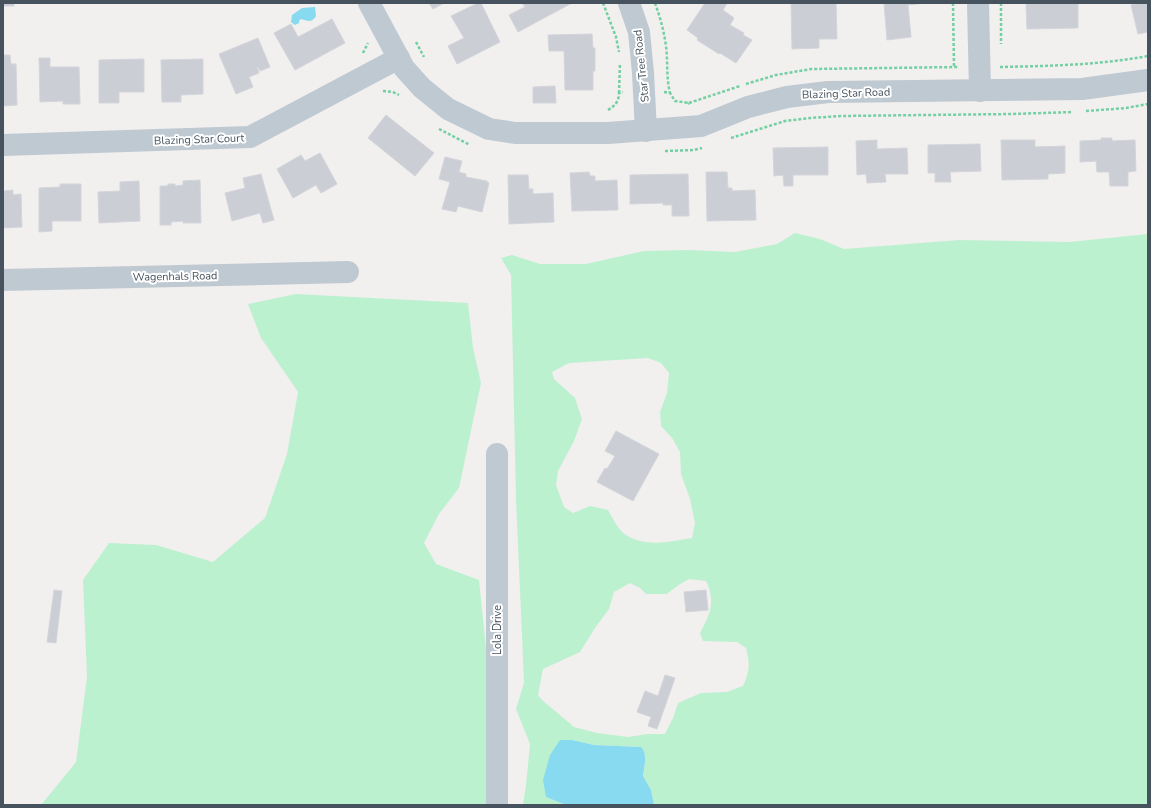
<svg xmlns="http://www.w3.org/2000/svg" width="1151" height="808" viewBox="0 0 1151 808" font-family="'Nunito Sans',sans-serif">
<rect width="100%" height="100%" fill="#f2efef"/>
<g fill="#bcf1d0" fill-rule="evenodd">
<path d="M795,233L820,239L844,249L959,240L1069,242L1148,234V805H654L651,790L643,776L645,762L641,747L594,745L572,740H560L546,797L566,805H523L526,785L530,744L516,709L524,683L516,499L511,275L501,258L512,255L540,264H586L644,251L688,250L735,252L777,244ZM648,358L661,363L669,373L667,393L660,412L661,426L672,438L680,452L681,474L690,499L695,523L692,538C669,542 643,548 623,533C617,527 612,517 608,510L590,506L573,513L564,507L556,485L558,471L574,441L582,419L575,398L554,379L552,372L569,363ZM689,579L706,581C716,601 710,615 700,633L703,641L737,642L746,648C750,664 750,670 743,686L727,692L701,693L678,703L673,718L665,734H648L628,737L597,733L574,727L542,700L538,695L543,669L580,652L595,628L609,609L614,592L630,583L640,588L646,594H667L677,586Z"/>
<polygon points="296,294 468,303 473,348 481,383 459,488 439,514 424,543 436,564 479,580 492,707 491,805 41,805 76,762 87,677 83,580 109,543 156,545 213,562 265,518 287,454 298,392 261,338 248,304"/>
</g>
<g fill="#87daef">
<path d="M315,7L316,16C312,23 308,21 301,19L299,21V23L295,25L291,22L292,15L302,8Z"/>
<path d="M560,740H572L594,745L641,747C648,754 644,767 643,776L651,790L654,805H566L546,797L543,780L550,755Z"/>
</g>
<g fill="#cbced4" stroke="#d3d5db">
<rect x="3" y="3" width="11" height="3"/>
<polygon points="429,3 444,3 433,9"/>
<polygon points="478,3 481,3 500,42 457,64 448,46 464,38 451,16"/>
<polygon points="522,3 572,3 518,32 509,15 525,7"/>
<polygon points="705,3 727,3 723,10 734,18 730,25 744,33 743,35 752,40 736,63 720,53 719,54 697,40 698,38 687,30"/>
<polygon points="791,3 836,3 837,39 819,39 819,48 792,49"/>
<polygon points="884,3 925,3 908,5 911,37 887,40"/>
<polygon points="1078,3 1078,28 1027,29 1026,4"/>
<polygon points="1141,3 1148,3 1148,32 1138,34 1131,5"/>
<polygon points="332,19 345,43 295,70 274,33 291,24 298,37"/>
<polygon points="592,34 593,48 595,48 595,71 593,71 593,90 565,90 564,51 549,51 548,35"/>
<polygon points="258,38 270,67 260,71 258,67 257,67 259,73 249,77 253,87 236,94 219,54"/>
<polygon points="3,55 10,55 11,64 16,64 17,105 3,106"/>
<polygon points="39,58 50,58 50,67 79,67 80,104 63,104 63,101 40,102"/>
<polygon points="144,59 144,92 119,92 119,103 99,103 99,60"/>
<polygon points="203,59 203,94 181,95 181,102 162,102 161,60"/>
<polygon points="555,86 556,103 533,103 533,87"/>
<polygon points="386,115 434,153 415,176 368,138"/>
<polygon points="1101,138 1112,138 1112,141 1135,140 1136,171 1128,172 1128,186 1110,186 1109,172 1097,172 1096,161 1080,162 1080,141 1101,140"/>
<polygon points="877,140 877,149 907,148 908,174 885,174 886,182 867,183 866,174 857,175 856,141"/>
<polygon points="1001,140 1035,140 1035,147 1065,146 1065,173 1048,174 1048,179 1002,180"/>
<polygon points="980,144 981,171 950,172 951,182 935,182 935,173 928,173 928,145"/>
<polygon points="828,147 828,175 793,175 793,186 784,186 783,175 774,176 773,148"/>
<polygon points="320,153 337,184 321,193 316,185 293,198 277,169 301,155 305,161"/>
<polygon points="445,157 462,161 459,172 466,174 466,177 487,181 487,182 489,183 482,212 458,206 456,212 442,209 450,182 439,179"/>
<polygon points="589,172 590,176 595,176 595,181 617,180 618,210 572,211 570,173"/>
<polygon points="706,172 727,172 728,188 732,188 732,191 755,190 756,220 707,221"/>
<polygon points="261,174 274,220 263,223 260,213 232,221 225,193 245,188 243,178"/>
<polygon points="688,174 689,216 672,216 672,205 663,205 663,203 630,204 630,175"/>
<polygon points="508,175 528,175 529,189 533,189 533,194 553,193 554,222 509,224"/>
<polygon points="200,180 201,223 183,223 183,221 171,222 171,225 160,225 160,186 168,186 168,184 175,184 175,186 183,185 183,181"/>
<polygon points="139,181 140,221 99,223 98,192 120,191 120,182"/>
<polygon points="60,184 81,184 81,221 52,221 52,231 39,232 39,188 60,187"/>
<polygon points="13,190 13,195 21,194 22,227 3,228 4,191"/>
<polygon points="616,431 659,454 633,501 597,482 605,468 607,469 615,456 605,451"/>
<polygon points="54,590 62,591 56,643 47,642"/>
<polygon points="706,590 708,610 686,612 684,592"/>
<polygon points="665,675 675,678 657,729 648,726 651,717 637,712 645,691 658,696"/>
</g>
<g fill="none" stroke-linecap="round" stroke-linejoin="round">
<g stroke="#72d0a2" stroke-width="2.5" stroke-dasharray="3 2" stroke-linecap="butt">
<polyline points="603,3 616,37 619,52"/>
<path d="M655,3C660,17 664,31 666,46C668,61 666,77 670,93"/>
<polyline points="953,3 954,67"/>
<polyline points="1001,3 1001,44"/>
<polyline points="416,42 424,57"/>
<polyline points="363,53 368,43"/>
<path d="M1000,67C1050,66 1099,65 1148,56"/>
<polyline points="746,84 776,75 811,69 959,67"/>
<polyline points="383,91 393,92 399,95"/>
<polyline points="664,92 670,93 675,101 689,103 688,104"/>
<polyline points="619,93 620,63"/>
<polyline points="689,103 740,86"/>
<path d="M608,110C615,106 619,101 619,93L623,92"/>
<polyline points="1086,111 1126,108 1148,104"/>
<polyline points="439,129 470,145"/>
<polyline points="731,138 785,121 810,118 841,116 1012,114 1073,112"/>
<polyline points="665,151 694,150 702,148"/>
</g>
<g stroke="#bfc9d2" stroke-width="22">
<polyline points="369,3 404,68 422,88 448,109 489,129 515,133 608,133 701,126 748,107 787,97 828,92 1082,89 1148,80"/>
<polyline points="629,3 639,32 643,73 646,131"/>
<polyline points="978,3 980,91"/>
<polyline points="3,145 250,137 399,58"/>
<polyline points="3,280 348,272"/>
<polyline points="497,454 497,805"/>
</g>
</g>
<g text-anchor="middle" stroke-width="4" stroke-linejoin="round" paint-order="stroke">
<g font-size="11" fill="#46525d" stroke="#fff">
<text transform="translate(641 66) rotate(-96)" y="4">Star Tree Road</text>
<text transform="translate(846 93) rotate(-2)" y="4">Blazing Star Road</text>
<text transform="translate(199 139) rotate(-2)" y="4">Blazing Star Court</text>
<text transform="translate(175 276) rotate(-1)" y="4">Wagenhals Road</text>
<text transform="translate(497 630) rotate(-90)" y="4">Lola Drive</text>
</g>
</g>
<rect width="1151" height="808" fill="none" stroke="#46525d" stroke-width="8"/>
</svg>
